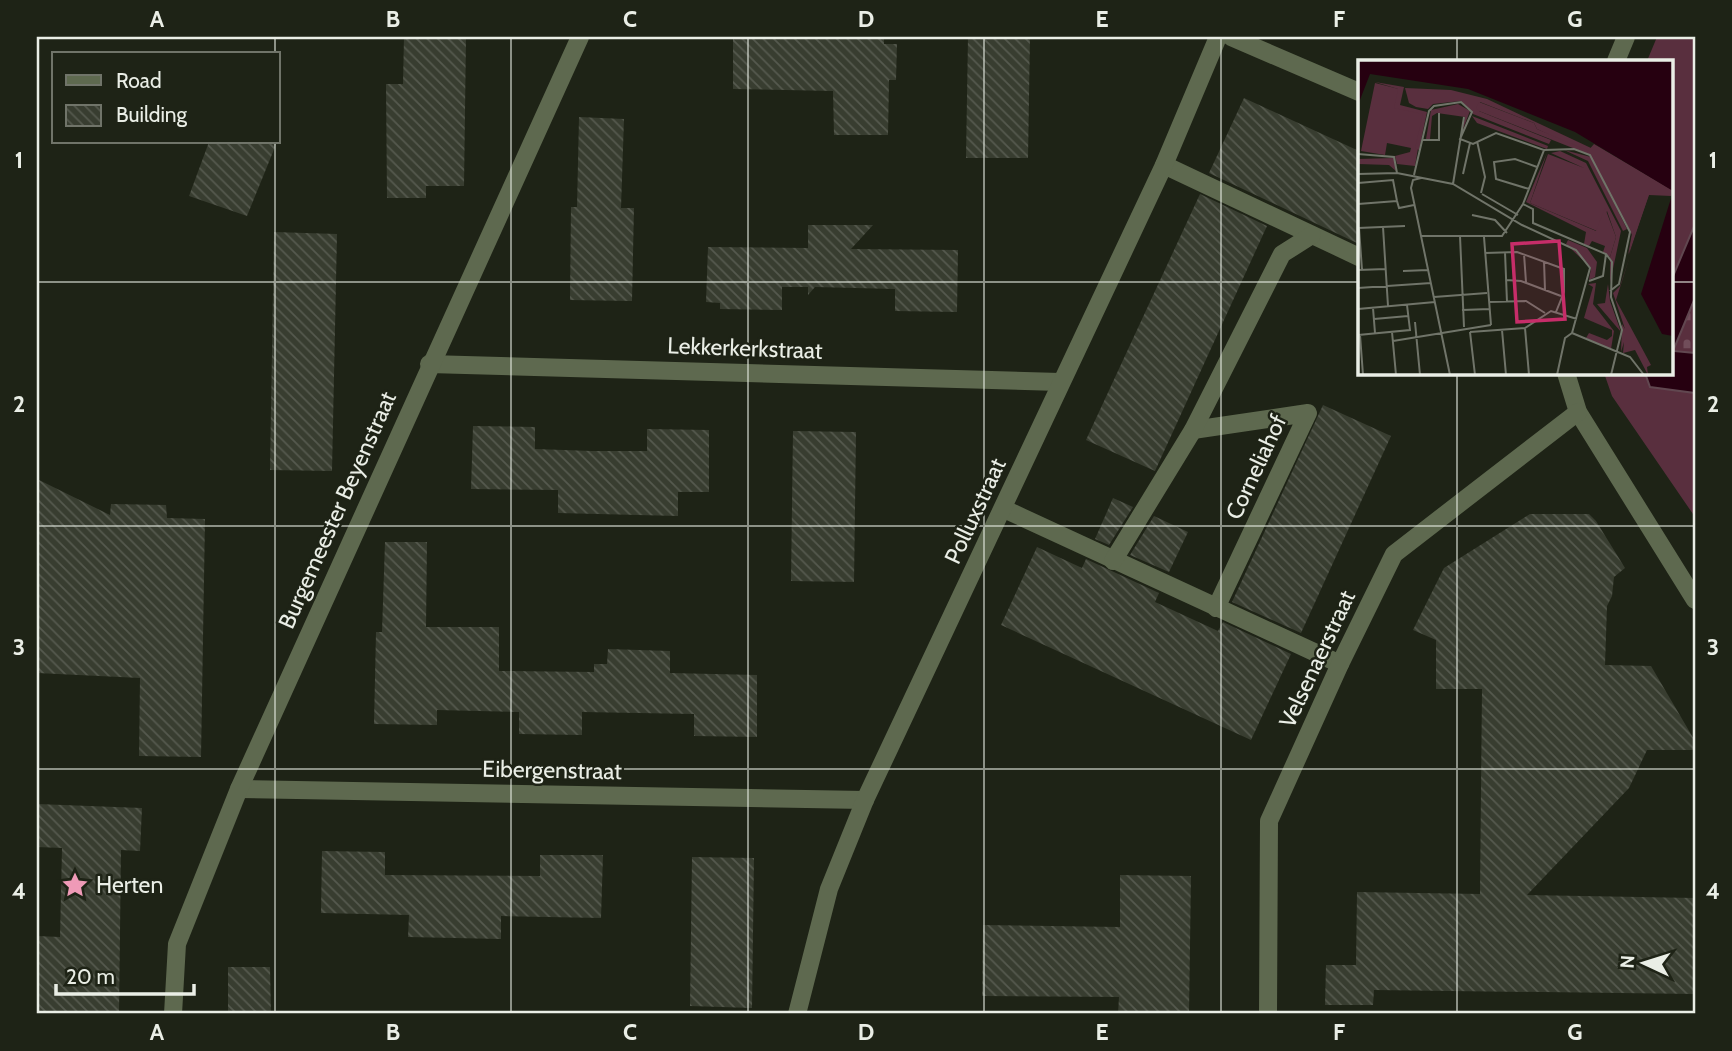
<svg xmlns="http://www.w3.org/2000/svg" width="1732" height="1051" viewBox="0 0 1732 1051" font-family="Cabin,sans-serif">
<defs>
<pattern id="cemetery-stones" width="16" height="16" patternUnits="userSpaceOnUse" patternTransform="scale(1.75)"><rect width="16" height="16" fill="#592f3e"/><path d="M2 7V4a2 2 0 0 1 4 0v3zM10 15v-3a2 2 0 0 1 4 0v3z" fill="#714d5a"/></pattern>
<pattern id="building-back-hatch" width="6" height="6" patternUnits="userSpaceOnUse" patternTransform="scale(1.75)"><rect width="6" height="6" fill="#383d30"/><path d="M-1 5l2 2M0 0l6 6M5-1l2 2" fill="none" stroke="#55594e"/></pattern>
</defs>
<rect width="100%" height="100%" fill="#1e2316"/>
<g fill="#592f3e">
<polygon points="1657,37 1695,37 1695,224 1671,281 1671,61 1647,61"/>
<polygon points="1604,373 1645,373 1650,387 1695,393 1695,517 1612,396"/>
</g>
<polygon fill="url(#cemetery-stones)" points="1695,298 1695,353 1673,351"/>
<polygon fill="#260010" stroke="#614750" stroke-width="2" points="1695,224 1695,298 1673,351 1695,353 1695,393 1650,387 1645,373 1671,373 1671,281"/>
<g fill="url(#building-back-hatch)">
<polygon points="404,37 466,37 464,186 426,186 426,198 387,198 386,84 403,84"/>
<polygon points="733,37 884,37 884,44 897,44 896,80 889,80 888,135 834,135 833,91 733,89"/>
<polygon points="968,37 1030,37 1028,158 966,158"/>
<polygon points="1244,98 1359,151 1359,244 1209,173"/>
<polygon points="579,117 624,119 621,208 634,208 632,301 570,300 571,207 577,207"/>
<polygon points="209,142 277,142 247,216 189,196"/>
<polygon points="1200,194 1267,226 1155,471 1086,440"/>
<polygon points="808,225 873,225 851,249 958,250 957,312 895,311 895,289 815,287 808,295 808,287 782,287 782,310 720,309 720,303 706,302 708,247 808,248"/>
<polygon points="274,232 337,234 332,471 270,470"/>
<polygon points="1323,405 1391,436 1301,633 1232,602"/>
<polygon points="473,426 535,427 535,449 592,451 647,451 647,429 709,430 709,492 678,492 678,516 558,513 558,490 471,489"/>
<polygon points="793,431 856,432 854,582 791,581"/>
<polygon points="37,479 110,515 111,504 166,505 167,518 205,519 201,757 139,756 140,678 37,673"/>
<polygon points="1113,498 1133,507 1109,545 1095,539"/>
<polygon points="1530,514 1589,514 1596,521 1625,568 1614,577 1612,596 1607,606 1605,665 1651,666 1695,741 1695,750 1647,750 1629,788 1527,895 1695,898 1695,994 1374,990 1373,1005 1325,1005 1326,965 1356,965 1357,892 1480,894 1482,689 1436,689 1436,640 1413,630 1444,568"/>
<polygon points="1154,516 1188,532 1169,572 1130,555"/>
<polygon points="385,542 427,542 426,627 499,627 499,671 594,672 594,664 607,664 608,649 670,651 670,673 757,675 757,737 694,736 694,714 582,712 582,735 519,734 519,712 437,710 437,725 374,724 376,632 382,632"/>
<polygon points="1037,547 1082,568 1086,559 1159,593 1155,602 1218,631 1223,622 1291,654 1251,740 1001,625"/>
<polygon points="37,804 142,808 140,851 121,850 119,1014 37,1014 37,936 60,937 62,848 37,847"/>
<polygon points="322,851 385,852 385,875 540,876 540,855 603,855 601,918 501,916 501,939 408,937 409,915 321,913"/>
<polygon points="692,857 754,858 752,1008 690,1006"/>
<polygon points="1120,875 1191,876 1189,1014 1118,1014 1119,997 982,996 983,925 1120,927"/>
<polygon points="228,967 270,967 271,1014 228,1014"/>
</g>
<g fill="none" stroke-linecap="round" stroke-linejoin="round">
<g stroke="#5e694f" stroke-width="18">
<polyline points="1164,165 1359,257"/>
<polyline points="1193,430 1308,413 1216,608"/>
<polyline points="1004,509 1340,664"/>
<polyline points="1113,561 1193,430 1282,254 1312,235"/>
</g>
<g stroke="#5e694f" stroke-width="18">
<polyline points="1231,37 1359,92"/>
<polyline points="1616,61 1626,37"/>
<polyline points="429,364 1060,382"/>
<polyline points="1566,373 1578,412 1695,600"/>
<polyline points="239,789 865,800"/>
<polyline points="173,1014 177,944 239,789 580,37"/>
<polyline points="797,1014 829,889 865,800 1164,165 1218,37"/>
<polyline points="1268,1014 1269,821 1340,664 1394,554 1578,412"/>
</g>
</g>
<path fill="none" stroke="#eaeee6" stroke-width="2" stroke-opacity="0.55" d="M275,37V54M511,37V1014M748,37V1014M984,37V1014M1221,37V1014M1457,37V61M275,142V1014M37,282H1359M1671,282H1695M1457,373V1014M37,526H1695M37,769H1695"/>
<defs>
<g id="sight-bare" transform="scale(2.1)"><path d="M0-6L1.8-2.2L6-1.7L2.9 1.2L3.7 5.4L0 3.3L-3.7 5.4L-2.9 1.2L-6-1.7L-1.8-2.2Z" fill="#ef9ab7" stroke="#1e2316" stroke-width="2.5" paint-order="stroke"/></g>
</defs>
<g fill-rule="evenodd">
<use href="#sight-bare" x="75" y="885"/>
</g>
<g text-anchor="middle" stroke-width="5" stroke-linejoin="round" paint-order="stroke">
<g font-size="23" fill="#eaeee6" stroke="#1e2316">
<text transform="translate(745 348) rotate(2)" y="8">Lekkerkerkstraat</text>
<text transform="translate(1256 467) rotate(-65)" y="8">Corneliahof</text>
<text transform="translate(337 510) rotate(-66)" y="8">Burgemeester Beyenstraat</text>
<text transform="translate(975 511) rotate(-65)" y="8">Polluxstraat</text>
<text transform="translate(1317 659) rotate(-65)" y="8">Velsenaerstraat</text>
<text transform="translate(552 770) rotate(1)" y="8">Eibergenstraat</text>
</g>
<g font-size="23" fill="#eaeee6" stroke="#1e2316" text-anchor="start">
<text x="96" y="893">Herten</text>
</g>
</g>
<g transform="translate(1358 60)">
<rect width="315" height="315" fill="#1e2316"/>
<path d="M17,23L41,29L37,46L66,53L57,106L39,104L37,96L52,92L53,88L29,83L27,95L3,91ZM47,28L93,30L129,39L233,88L291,134L271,194L274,175L247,102L179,69L176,63L122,42L121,51L193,80L191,84L115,54L103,41L75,44L70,49L58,47L51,43ZM100,44L112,51L103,74L107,57L79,53L74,56L72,79H68L73,50ZM114,56L190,86L189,89L119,63ZM206,90L233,97L269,169L265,171L230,101ZM202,91L228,103L263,171L252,223V197L258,177L249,151L239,171L172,143L190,94L226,108L193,93ZM36,98L38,111L31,105L0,104V99ZM210,180L229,188L239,202L237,217L231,220L233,208L208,184ZM272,196L258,240L293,305L289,307L290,315L277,290L265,293L266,282L263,292L264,264L267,269L255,233L262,226ZM250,224L252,241L263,272L239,244L247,243Z" fill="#592f3e"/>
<path d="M17,22L46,27L42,45L69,52L61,90L57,88L65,54L36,48L40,29ZM121,42L176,63L179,69L240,95L235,96L121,51L118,48ZM189,93L172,143L238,171L247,148L258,177L252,197L245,192L247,186L234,181L231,186L226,184L228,172L168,142ZM238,223L235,244L256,271L253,289L228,278L231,273L249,280L254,276V270L226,258L235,227L230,224Z" fill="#592f3e"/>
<path d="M236,84L314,130L313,136L291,135L270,195L274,174L229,92Z" fill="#592f3e"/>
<path d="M0,0H315V131L217,72L110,29L12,14L0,45ZM315,132V276L304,274L283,234Z" fill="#260010"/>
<path fill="none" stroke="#707469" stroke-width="2" d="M65,80H81V53M119,81L127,117L123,133M186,90L216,89L232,95L272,172L261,224L252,231M0,94L36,97L39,113M0,114L39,113L95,124L164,165L218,190L232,208L214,273M105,114L112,83M56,115L71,51L76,46L103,42L114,52L102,79L115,84L138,73L186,90L165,144M63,118L55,120L53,128L92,315M0,123L35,120L39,141M95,124L106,57M171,129L138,119L136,102L157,99L179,107M124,134L160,155M39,141L41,148L56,145M0,144L39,141M114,155L137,160L149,173M25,167L30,246M0,168L47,166M1,168L4,210M63,176H144L165,144L175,149V163L248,194L245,216L231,221M102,176L106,267M126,177L133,265M147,192L149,242M127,193L159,192L206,209V232L198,252M166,194L168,222M248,194L254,202L253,237L264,270L253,315M186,201L187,230M0,210L28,209M45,211L70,210M148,220L163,221L203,236M0,228L73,223M76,237L129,233M131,242L168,241L187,253M15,248L17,273M0,249L77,242M104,250L132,249M16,259L50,256M57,262L62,315M167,268L171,315M144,270L148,315M34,272L38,315M112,272L167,268L193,251L219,259M112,272L117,315M214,273L272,297L286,315M0,275L52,270L49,245M2,275L5,315M35,281L133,265M199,315L207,278L214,273"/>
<path fill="#c62d69" fill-opacity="0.15" stroke="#c62d69" stroke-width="3.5" d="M201,181L207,259L159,262L154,184Z"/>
<rect width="315" height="315" fill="none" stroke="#eaeee6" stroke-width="3.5"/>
</g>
<rect width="1732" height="1051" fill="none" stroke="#1e2316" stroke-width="77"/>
<rect x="52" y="52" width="228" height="91" fill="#1e2316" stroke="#707469" stroke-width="2"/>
<rect x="66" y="75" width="35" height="10" fill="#5e694f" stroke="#707469" stroke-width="2"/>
<text x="116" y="88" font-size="21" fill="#eaeee6">Road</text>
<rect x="66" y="105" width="35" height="21" fill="url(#building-back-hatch)" stroke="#707469" stroke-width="2"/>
<text x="116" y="122" font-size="21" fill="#eaeee6">Building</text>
<g transform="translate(1644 963) rotate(274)" stroke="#1e2316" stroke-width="5" paint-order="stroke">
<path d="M0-5L12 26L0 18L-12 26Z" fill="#eaeee6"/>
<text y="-10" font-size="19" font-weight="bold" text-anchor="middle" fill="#eaeee6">N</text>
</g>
<path d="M56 984v10h138v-10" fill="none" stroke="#eaeee6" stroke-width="3.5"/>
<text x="66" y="984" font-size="21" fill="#eaeee6" stroke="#1e2316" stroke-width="5" paint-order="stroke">20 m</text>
<rect x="38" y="38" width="1656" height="974" fill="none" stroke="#eaeee6" stroke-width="2.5"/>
<g font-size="23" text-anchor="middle" font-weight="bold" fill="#eaeee6">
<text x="157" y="27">A</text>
<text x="393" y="27">B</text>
<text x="630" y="27">C</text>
<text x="866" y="27">D</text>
<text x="1102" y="27">E</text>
<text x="1339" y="27">F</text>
<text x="1575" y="27">G</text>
<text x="19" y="168">1</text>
<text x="1713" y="168">1</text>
<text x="19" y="412">2</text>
<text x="1713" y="412">2</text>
<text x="19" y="655">3</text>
<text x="1713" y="655">3</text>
<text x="19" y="899">4</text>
<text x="1713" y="899">4</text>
<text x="157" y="1040">A</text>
<text x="393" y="1040">B</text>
<text x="630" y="1040">C</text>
<text x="866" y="1040">D</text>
<text x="1102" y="1040">E</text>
<text x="1339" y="1040">F</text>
<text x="1575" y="1040">G</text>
</g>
</svg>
